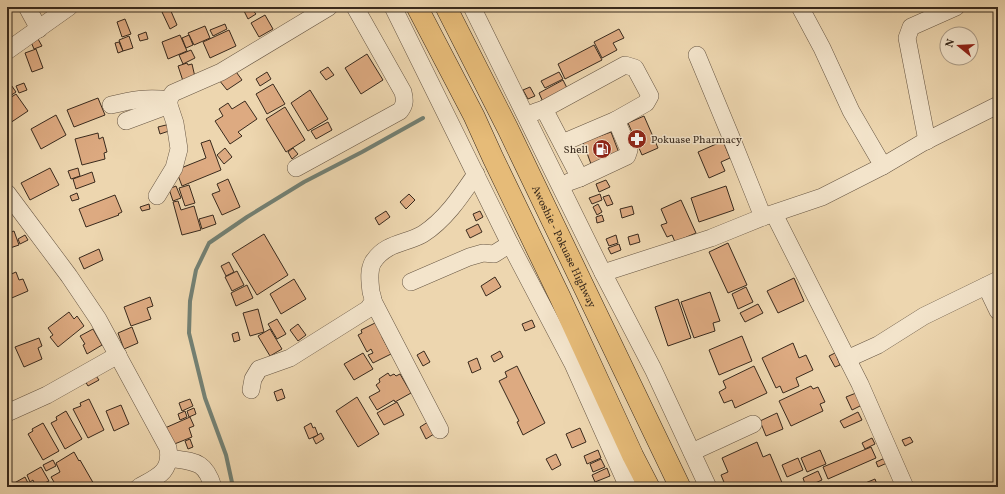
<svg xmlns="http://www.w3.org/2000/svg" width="1005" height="494" viewBox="0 0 1005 494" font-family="Vollkorn,serif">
<rect width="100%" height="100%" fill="#edd6af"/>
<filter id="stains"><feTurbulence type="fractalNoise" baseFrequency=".005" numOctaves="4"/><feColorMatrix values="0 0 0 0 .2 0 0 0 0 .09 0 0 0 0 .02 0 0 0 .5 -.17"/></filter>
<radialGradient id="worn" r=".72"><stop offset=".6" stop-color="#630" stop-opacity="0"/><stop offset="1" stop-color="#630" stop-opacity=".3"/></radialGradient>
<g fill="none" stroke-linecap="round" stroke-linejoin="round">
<polyline stroke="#738073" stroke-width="4" points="233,487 226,455 205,398 189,333 190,301 196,270 209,243 247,217 304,182 362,152 423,118"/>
</g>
<g fill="#ddaa81" stroke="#392a1d">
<polygon points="250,7 256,14 248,19 244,11"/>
<polygon points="170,9 177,25 170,29 162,12"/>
<polygon points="265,15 273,29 259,37 251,23"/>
<polygon points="125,19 131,34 122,37 117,22"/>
<polygon points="225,24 227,29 213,36 210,30"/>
<polygon points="205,26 210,38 194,45 188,33"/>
<polygon points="619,29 624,38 613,43 617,50 602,58 594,42"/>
<polygon points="229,30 236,46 210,58 203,42"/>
<polygon points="146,32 148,39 140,41 138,35"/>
<polygon points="180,35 187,51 168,59 162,42"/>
<polygon points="189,35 193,45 186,48 182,38"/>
<polygon points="129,36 133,48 123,51 119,40"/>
<polygon points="38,39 42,46 34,49 31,42"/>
<polygon points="119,42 123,51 118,53 115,43"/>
<polygon points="594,45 602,60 565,79 558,64"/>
<polygon points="36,49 43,68 32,72 25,53"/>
<polygon points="191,50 195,58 183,64 179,55"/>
<polygon points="367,54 383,80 361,94 345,68"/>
<polygon points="187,63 188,65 192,64 195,77 183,81 178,66"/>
<polygon points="328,67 334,75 326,80 320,72"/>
<polygon points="234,69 242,80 227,90 219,80"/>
<polygon points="267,72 271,79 260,86 256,79"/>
<polygon points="559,72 563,79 545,88 541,81"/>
<polygon points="7,79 16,92 7,98"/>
<polygon points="563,80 568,90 543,102 539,93"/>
<polygon points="24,83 27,90 19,93 16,86"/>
<polygon points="273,84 285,104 267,114 256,94"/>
<polygon points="530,87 535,96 528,99 523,90"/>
<polygon points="310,90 328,119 308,131 291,103"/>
<polygon points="16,94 28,111 7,125 7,100"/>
<polygon points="98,98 105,115 74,127 67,110"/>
<polygon points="245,101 257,119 238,132 242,136 230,144 215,121 223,116 219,109 228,103 232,109"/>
<polygon points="285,107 305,140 286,152 266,119"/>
<polygon points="56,115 66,135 41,149 31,129"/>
<polygon points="644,116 658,148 642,155 628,123"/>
<polygon points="328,122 332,130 316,139 311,131"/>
<polygon points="170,124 172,130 160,134 158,127"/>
<polygon points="611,132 619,153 591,164 583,142"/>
<polygon points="98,133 99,139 103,137 107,152 104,153 105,159 82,165 75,139"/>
<polygon points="210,140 221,170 182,186 176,170 206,158 201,143"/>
<polygon points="723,141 730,158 721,162 725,171 709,178 698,152"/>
<polygon points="225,148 232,157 224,164 217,155"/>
<polygon points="293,148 298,154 292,159 288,152"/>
<polygon points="50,168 59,185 30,200 21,183"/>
<polygon points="78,168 80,176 71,179 68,171"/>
<polygon points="92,172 95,182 76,189 73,179"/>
<polygon points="228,179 240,207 222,215 212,194 220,191 217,184"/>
<polygon points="606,180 610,187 599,192 596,184"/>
<polygon points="189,185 195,203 185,206 179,188"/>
<polygon points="176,186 181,198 173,201 169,189"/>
<polygon points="726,186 734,210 699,222 691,198"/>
<polygon points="77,193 79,199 72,201 70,196"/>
<polygon points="409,194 415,200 406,209 400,202"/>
<polygon points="600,194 602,200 592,204 589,198"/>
<polygon points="115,195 122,212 118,214 119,215 86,227 79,209"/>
<polygon points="609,195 613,204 607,206 603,197"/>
<polygon points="681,200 696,233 675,242 672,235 667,237 661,225 667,223 661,209"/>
<polygon points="178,201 181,210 194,206 201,230 182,235 173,202"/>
<polygon points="149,204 150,209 142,211 140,207"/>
<polygon points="598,204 602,212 597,215 593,207"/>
<polygon points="632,206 634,214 622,218 620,209"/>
<polygon points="386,211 390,217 379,225 375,218"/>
<polygon points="480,211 483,217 476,221 473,214"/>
<polygon points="213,215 216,224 202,229 199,219"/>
<polygon points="602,215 604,221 597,223 596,217"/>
<polygon points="478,224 482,232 470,238 466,230"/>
<polygon points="14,231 19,245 7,249 7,234"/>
<polygon points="264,234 288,275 257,295 232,254"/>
<polygon points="638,234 640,242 630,245 628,237"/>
<polygon points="25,235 28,240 20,244 18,239"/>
<polygon points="616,235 618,243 609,246 606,239"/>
<polygon points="728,243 747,285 728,293 709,252"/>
<polygon points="619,244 621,250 611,254 608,248"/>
<polygon points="99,249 103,260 84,269 79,258"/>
<polygon points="229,262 234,272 226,276 221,266"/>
<polygon points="237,271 244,285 232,291 225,277"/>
<polygon points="16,272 19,280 23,279 28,291 7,300 7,276"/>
<polygon points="495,277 501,287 486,296 481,286"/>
<polygon points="794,278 804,301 778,313 767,291"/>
<polygon points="294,279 306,299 281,314 270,294"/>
<polygon points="247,285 253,298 236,306 231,293"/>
<polygon points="746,287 753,302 738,309 732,294"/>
<polygon points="710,292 720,321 713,323 715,331 694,338 681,302"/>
<polygon points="150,297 153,306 147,308 151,319 131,326 124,307"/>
<polygon points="678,299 691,338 668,346 655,307"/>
<polygon points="758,304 763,313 745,322 740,313"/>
<polygon points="258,309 264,332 250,336 243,313"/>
<polygon points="69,312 74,319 77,316 84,326 58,347 50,337 53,335 48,328"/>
<polygon points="277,319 286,334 277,339 268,324"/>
<polygon points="532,320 535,327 525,331 522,324"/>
<polygon points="377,322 384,335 382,337 391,354 373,363 368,355 373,353 371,349 367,352 358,335 362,333 361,330"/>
<polygon points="298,324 306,335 298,341 290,330"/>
<polygon points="132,327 138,343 124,349 118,333"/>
<polygon points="93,329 102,345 87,354 83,345 85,344 80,336"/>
<polygon points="270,329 282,349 270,356 258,336"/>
<polygon points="238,332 240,340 234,342 232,334"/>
<polygon points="742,336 752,361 719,375 709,350"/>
<polygon points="39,338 42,346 38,348 42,359 24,367 15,347"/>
<polygon points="793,343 799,358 806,355 813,370 796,378 799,386 783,393 780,386 776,388 762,358"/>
<polygon points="424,351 430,362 423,366 417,355"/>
<polygon points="500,351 503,357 494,362 491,356"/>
<polygon points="363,353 373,369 354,380 344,364"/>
<polygon points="835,353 840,365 835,367 829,356"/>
<polygon points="477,358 481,369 472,373 468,362"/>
<polygon points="517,366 545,423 523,435 517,422 519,421 499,381 507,377 505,372"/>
<polygon points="754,366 767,393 735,408 732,400 724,403 719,392 726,388 723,381"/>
<polygon points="94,373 99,380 88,386 84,379"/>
<polygon points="388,373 390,376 394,374 396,376 400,374 411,393 395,402 394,400 377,410 369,397 380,391 376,385 380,382 379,379"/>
<polygon points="811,386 813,389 818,387 825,402 820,404 823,411 791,426 779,401"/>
<polygon points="282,389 285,398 277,401 274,392"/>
<polygon points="856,393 862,405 852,410 846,397"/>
<polygon points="357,397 379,434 358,447 336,411"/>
<polygon points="89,399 104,430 88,438 73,409 81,406 80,403"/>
<polygon points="190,399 193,406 182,411 179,403"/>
<polygon points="397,402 404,415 384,425 377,413"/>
<polygon points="121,405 129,424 114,431 106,411"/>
<polygon points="194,408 196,414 189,417 187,411"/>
<polygon points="66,411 82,439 65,449 51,423 57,420 56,417"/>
<polygon points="185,411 187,417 180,420 178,414"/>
<polygon points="858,412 862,420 844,428 840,421"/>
<polygon points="777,413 783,429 766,436 760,421"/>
<polygon points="190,417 194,426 189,428 192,437 172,445 165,428"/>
<polygon points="428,422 434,434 426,439 420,427"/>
<polygon points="43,423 59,451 43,460 28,434 33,431 32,429"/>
<polygon points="311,423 313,428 315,427 318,435 309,439 304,427"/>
<polygon points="580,428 586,442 572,448 566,434"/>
<polygon points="321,433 324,439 316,444 313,438"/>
<polygon points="910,437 913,442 905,446 902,440"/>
<polygon points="872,438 875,444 865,449 862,443"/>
<polygon points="190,439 193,447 188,449 185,441"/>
<polygon points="757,442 763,457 770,454 783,485 780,487 726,487 721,475 728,472 722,458"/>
<polygon points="871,447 876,458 828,479 823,467"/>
<polygon points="598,450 601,458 587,464 584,456"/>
<polygon points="820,450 826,464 807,472 801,458"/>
<polygon points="74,452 79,461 80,460 95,486 94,487 57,487 51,477 60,472 56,463"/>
<polygon points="556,454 561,465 552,470 546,459"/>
<polygon points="798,458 803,470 787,477 782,465"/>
<polygon points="885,458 887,463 878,467 876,462"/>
<polygon points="601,459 605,467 593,472 590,464"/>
<polygon points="53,460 56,466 46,471 43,465"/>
<polygon points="41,467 49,481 36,487 33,480 30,482 27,475"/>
<polygon points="607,468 610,476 595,482 592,475"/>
<polygon points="818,471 822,480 806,487 803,478"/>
<polygon points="25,477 30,487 9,487 9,486"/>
<polygon points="875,479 878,487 859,487 858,486"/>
</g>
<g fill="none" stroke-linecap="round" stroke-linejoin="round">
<g stroke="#665542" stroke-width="18">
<g id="minor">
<polyline points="27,7 39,29"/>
<polyline points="393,7 510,244 573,364 628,487"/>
<polyline points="472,7 603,273 653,369 708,487"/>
<polyline points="800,7 822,48 851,111 883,166"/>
<polyline points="7,51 69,7"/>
<polyline points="697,55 731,137 763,217"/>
<path d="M111,105C132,100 147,97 169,100"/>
<polyline points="544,109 625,65 635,68 650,96 646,103 616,120"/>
<polyline points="535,112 544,109 580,178 569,182"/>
<polyline points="126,121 169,105"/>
<polyline points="927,141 907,38 911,27 956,7"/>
<polyline points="562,143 616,120 629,150 627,156 580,178"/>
<path d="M296,168L400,111C405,105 405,100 403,92L355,7"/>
<path d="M7,193L69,276L98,319L168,448C172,472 157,477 139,487"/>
<polyline points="157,196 174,168 179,149 175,123 169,105 169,99 173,93 221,72 329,7"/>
<polyline points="774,214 860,384 905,487"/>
<polyline points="603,273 711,238 763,217 822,197 883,166 922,143 998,105"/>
<polyline points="411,282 469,257 483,253 494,254 510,244"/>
<polyline points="986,286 998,311"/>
<polyline points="373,301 440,430"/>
<polyline points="847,359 878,345 924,316 998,280"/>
<path d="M251,390L253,379L259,369L290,358L368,309C369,307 372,304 373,301C373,299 372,295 371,292C370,282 368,271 373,262C386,242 406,244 423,234C446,219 461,196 476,174"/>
<polyline points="7,413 47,395 118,355"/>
<polyline points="692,452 753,424"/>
<path d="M169,458C194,462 205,460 213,487"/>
</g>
</g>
<g stroke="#392a1d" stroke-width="22">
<g id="major">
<polyline points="417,7 474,116 493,158 560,297 633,456 649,487"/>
<path id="s1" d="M446,7L508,129L680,487"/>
</g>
</g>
<use href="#minor" stroke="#f3e4cb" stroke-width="17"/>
<use href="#major" stroke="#e6bb78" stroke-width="21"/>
</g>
<defs>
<g id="pharmacy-disc" transform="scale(1)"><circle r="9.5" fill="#8f2418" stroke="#f3e4cb"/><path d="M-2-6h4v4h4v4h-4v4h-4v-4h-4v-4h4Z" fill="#fff"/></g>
<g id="fuel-disc" transform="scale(1)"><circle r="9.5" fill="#8f2418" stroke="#f3e4cb"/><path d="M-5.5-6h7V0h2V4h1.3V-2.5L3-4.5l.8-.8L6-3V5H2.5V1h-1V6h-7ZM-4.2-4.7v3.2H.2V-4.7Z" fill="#fff"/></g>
</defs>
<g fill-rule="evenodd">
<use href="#pharmacy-disc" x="637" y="139"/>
<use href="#fuel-disc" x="602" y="149"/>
</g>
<g text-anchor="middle" stroke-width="3" stroke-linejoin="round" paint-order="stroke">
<g font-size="11" fill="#392a1d" stroke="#f3e4cb" text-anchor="start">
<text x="651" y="143">Pokuase Pharmacy</text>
<text x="588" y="153" text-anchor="end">Shell</text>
</g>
<g font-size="11" fill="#392a1d" stroke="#f3e4cb">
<text dy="4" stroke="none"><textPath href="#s1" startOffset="267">Awoshie - Pokuase Highway</textPath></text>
</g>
</g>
<rect width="1005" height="494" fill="none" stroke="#edd6af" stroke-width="24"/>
<rect x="8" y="8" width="989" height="478" fill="none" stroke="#392a1d" stroke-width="2"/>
<rect x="12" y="12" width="981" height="470" fill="none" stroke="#392a1d"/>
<g transform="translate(959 46) rotate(288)"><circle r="19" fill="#f3e4cb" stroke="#a99a85"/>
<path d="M0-3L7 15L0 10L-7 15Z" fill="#8f2418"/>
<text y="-6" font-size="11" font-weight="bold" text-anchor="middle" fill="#392a1d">N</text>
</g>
<rect width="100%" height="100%" filter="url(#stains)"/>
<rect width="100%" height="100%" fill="url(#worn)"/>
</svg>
